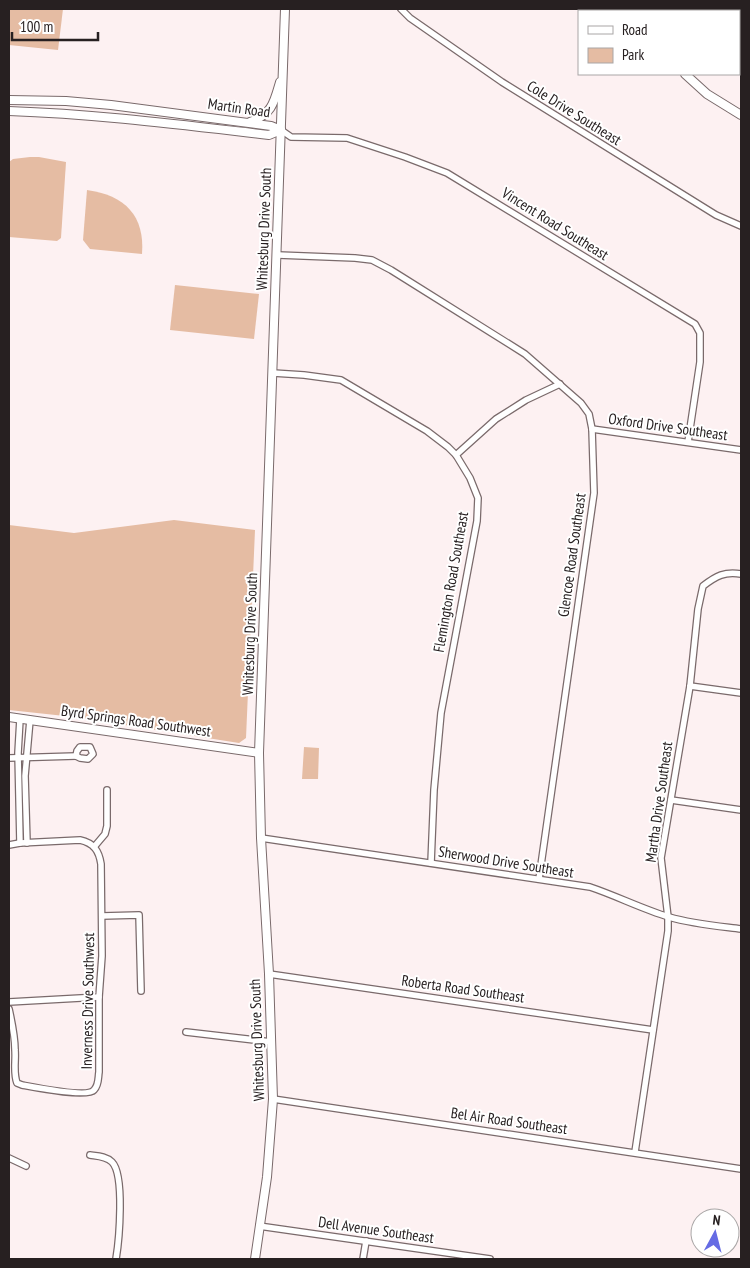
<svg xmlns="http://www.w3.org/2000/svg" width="750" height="1268" viewBox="0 0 750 1268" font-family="'PT Sans Narrow',sans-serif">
<rect width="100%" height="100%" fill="#fdf1f2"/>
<g fill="#e5bca3">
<polygon points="9,9 63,9 58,50 9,45"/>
<polygon points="30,157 39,157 66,162 61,238 57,241 9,237 9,162 13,159"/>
<path d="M87,190C125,195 145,216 142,254L90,249L83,240Z"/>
<polygon points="175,285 259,294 254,339 170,330"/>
<polygon points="174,520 255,530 246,738 239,743 74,717 9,710 9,525 74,533"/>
<polygon points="304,747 319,748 318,779 302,779"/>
</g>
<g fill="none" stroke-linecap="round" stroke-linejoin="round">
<g stroke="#7a6a6b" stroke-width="8">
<g id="street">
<polyline points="401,9 410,18 502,82 716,215 741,226"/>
<polyline points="281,130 291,137 347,138 405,157 447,173 695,324 700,333 700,362 688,442"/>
<polyline points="278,255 355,258 372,260 391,270 525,354 581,403 589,414 592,429 594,493 539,879"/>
<polyline points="273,373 304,375 341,380 427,431 448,447 456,455 470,478 478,498 477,521 441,713 434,790 431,863"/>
<polyline points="592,429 741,450"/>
<polyline points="456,455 496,419 526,400 560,384"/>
<polyline points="690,686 741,693"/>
<polyline points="20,719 18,753 20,843"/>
<polygon points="80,747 90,747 93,754 88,759 80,758 76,756 77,751"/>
<polyline points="9,758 76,756"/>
<polyline points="671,800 741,810"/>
<path d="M261,838L590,887C617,896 642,909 669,917C693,924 717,926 741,929"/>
<polyline points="27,843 25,776 30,720"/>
<path d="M9,845L20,843L80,840C94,843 99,851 101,864L102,956L99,997V1072C98,1078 99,1085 94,1090C88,1098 33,1087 22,1085L17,1083C13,1072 16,1061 15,1050C15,1036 12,1023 9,1009"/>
<polyline points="94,847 105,834 107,826 107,790"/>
<polyline points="102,916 139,915 141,991"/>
<polyline points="269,974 653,1030"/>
<polyline points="9,1002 99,997"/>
<polyline points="186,1032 272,1042"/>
<polyline points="273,1099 741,1169"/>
<path d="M635,1152L668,931V917L661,858L690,686L698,609L703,586C716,576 725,571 741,574"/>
<path d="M90,1155C97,1156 106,1156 112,1162C125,1175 119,1241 116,1259"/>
<polyline points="9,1158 26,1166"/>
<polyline points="259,1226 490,1259"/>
<polyline points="363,1259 366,1241"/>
</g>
</g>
<g stroke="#7a6a6b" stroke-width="10">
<g id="secondary">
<polyline points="599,9 603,11"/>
<polyline points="685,74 707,94 741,115"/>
<polyline points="9,100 66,101 111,105 271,126 281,130"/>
<path d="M9,111C96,114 182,125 269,135L281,130"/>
<path d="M250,122C272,114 274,103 280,82"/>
<polyline points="9,717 259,753"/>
<polyline points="255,1259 267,1177 273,1099 269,974 261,838 259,753 285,9"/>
</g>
</g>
<use href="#street" stroke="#fff" stroke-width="5.5"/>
<use href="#secondary" stroke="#fff" stroke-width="8"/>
</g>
<g text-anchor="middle" stroke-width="4" stroke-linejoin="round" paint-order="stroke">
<g font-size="15" fill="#272021" stroke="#fff">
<text transform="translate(239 108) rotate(8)" y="5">Martin Road</text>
<text transform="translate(574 113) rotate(32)" y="5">Cole Drive Southeast</text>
<text transform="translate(555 224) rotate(32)" y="5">Vincent Road Southeast</text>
<text transform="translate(264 229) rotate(-88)" y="5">Whitesburg Drive South</text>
<text transform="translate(668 427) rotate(8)" y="5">Oxford Drive Southeast</text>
<text transform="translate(572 555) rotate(-82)" y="5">Glencoe Road Southeast</text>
<text transform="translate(451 582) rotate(-80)" y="5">Flemington Road Southeast</text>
<text transform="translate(250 634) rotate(-88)" y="5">Whitesburg Drive South</text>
<text transform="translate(136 721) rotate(8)" y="5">Byrd Springs Road Southwest</text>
<text transform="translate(659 802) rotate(-82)" y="5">Martha Drive Southeast</text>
<text transform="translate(506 862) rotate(9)" y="5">Sherwood Drive Southeast</text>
<text transform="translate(463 989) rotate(8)" y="5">Roberta Road Southeast</text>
<text transform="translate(88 1001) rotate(-89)" y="5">Inverness Drive Southwest</text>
<text transform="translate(257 1040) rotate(-92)" y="5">Whitesburg Drive South</text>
<text transform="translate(509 1121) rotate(8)" y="5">Bel Air Road Southeast</text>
<text transform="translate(376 1230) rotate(8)" y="5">Dell Avenue Southeast</text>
</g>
</g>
<rect width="750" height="1268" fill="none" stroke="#272021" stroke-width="20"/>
<rect x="578" y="10" width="162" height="65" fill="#ffffff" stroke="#a9a6a6"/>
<rect x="588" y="26" width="25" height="8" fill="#ffffff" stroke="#a9a6a6"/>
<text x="622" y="35" font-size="15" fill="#272021">Road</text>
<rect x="588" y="48" width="25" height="15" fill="#e5bca3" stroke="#a9a6a6"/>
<text x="622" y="60" font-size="15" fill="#272021">Park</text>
<g transform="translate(715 1233) rotate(7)"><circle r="24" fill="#ffffff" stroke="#a9a6a6"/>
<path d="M0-4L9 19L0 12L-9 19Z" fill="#656be4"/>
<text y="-8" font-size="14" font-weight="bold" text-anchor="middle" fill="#272021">N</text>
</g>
<path d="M12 32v8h86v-8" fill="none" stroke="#272021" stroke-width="2.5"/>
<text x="20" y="32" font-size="15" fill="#272021" stroke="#ffffff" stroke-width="4" paint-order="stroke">100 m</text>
</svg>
